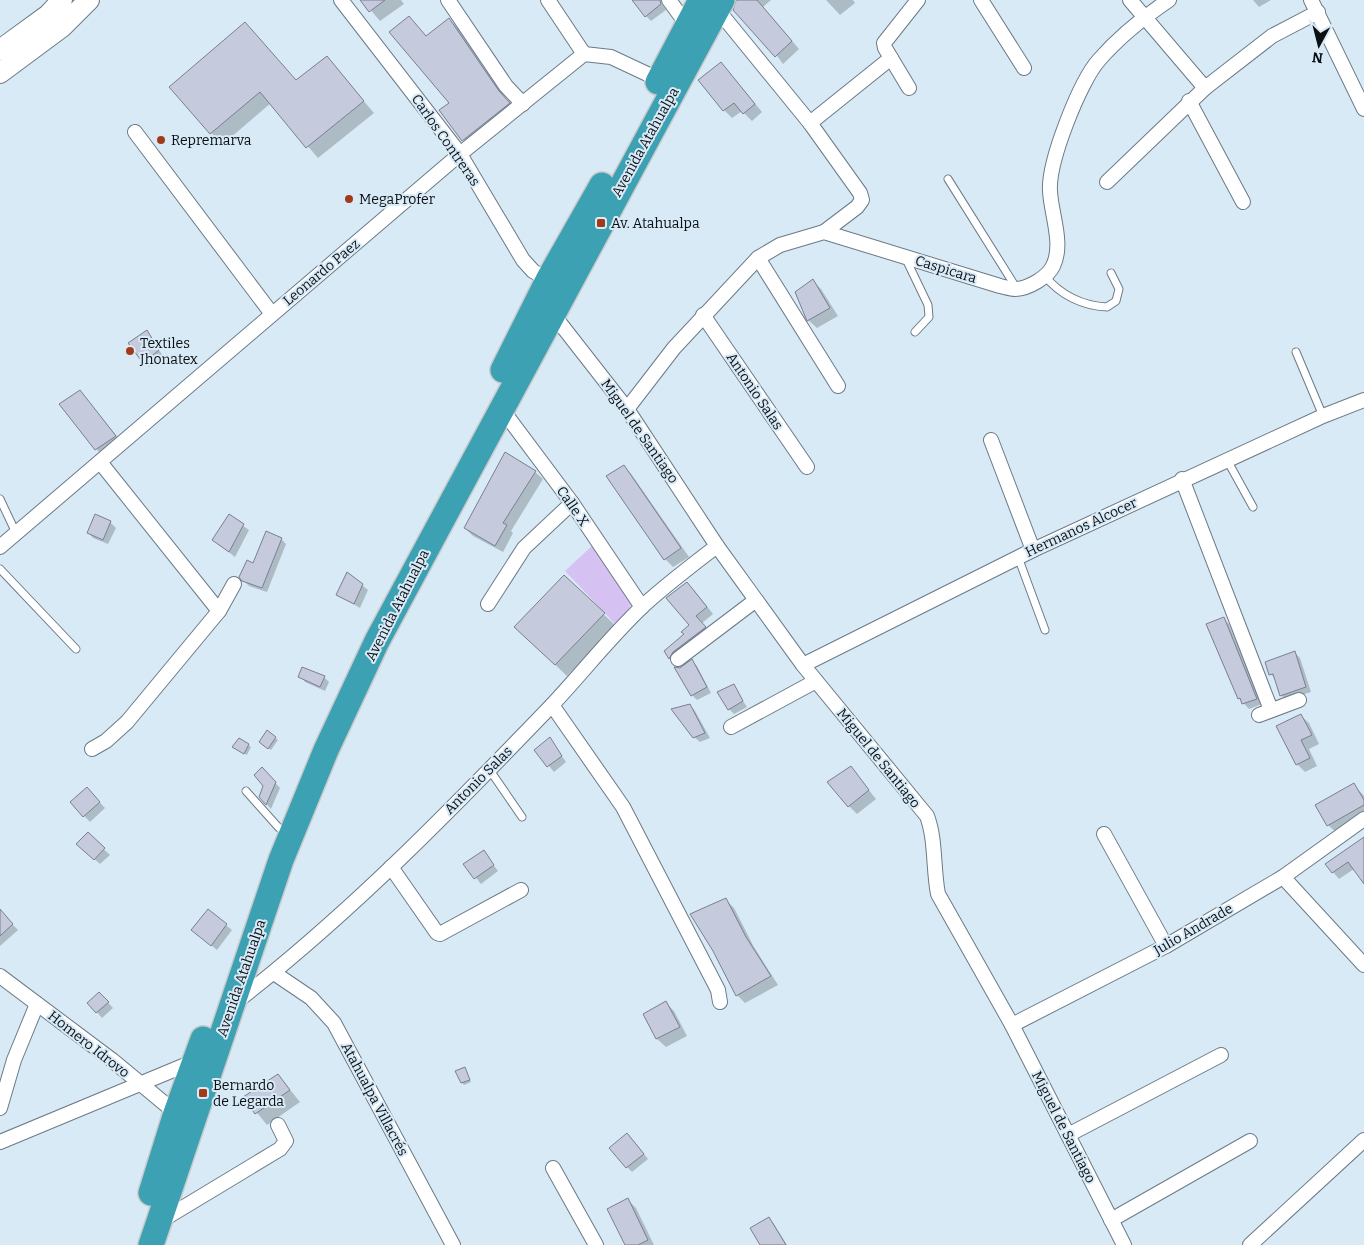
<svg xmlns="http://www.w3.org/2000/svg" width="1364" height="1245" viewBox="0 0 1364 1245" font-family="Bitter,serif">
<rect width="100%" height="100%" fill="#d9eaf7"/>
<polygon fill="#d6c2f2" points="595,543 633,602 617,626 565,571"/>
<g fill="#0003">
<polygon points="362,0 401,0 404,4 380,21"/>
<polygon points="641,0 659,0 666,10 651,21 646,16"/>
<polygon points="737,0 771,0 763,7 799,49 783,64"/>
<polygon points="826,0 853,0 855,3 840,15"/>
<polygon points="1253,0 1271,0 1259,7"/>
<polygon points="409,17 427,37 449,19 459,29 508,102 518,113 473,150 441,111 451,104"/>
<polygon points="327,58 374,113 318,158 271,103 222,145 171,87 297,81"/>
<polygon points="729,72 762,112 752,121 742,111 732,118 724,110"/>
<polygon points="813,281 821,289 838,316 817,328 808,320"/>
<polygon points="146,331 163,356 149,367 144,362"/>
<polygon points="80,391 123,444 104,458 61,405"/>
<polygon points="623,466 632,475 689,557 673,567 665,559"/>
<polygon points="535,472 543,479 511,531 513,533 503,552 473,536 465,528"/>
<polygon points="95,516 110,522 116,528 108,544 93,538 88,532"/>
<polygon points="229,516 249,530 235,557 213,540"/>
<polygon points="281,539 286,544 267,592 249,586 243,580 254,564"/>
<polygon points="564,577 615,625 567,676 527,638"/>
<polygon points="362,585 368,590 360,608 338,595"/>
<polygon points="694,590 713,614 702,623 712,635 677,665 665,651 686,634 691,625"/>
<polygon points="1223,619 1229,624 1262,704 1249,709 1239,698"/>
<polygon points="1295,653 1300,658 1311,692 1286,700 1281,695 1276,680 1271,674"/>
<polygon points="692,661 697,666 711,693 697,700 692,695 681,669"/>
<polygon points="300,676 324,677 329,682 325,691 305,682"/>
<polygon points="733,686 747,707 734,714 729,709"/>
<polygon points="690,705 695,711 710,738 700,742 694,737"/>
<polygon points="1300,715 1309,723 1319,744 1309,749 1317,766 1305,772 1297,764"/>
<polygon points="267,732 278,740 271,750 263,744"/>
<polygon points="550,739 566,762 554,772 536,750"/>
<polygon points="248,745 251,747 247,755 236,749"/>
<polygon points="851,768 876,799 857,814 849,806"/>
<polygon points="267,774 280,788 271,809 260,797"/>
<polygon points="1354,785 1364,796 1364,818 1337,833 1328,825"/>
<polygon points="92,794 105,808 90,822 72,803"/>
<polygon points="88,834 110,855 100,864 78,844"/>
<polygon points="1364,838 1364,881 1354,869 1339,879 1333,872"/>
<polygon points="484,852 498,871 481,884 465,864"/>
<polygon points="725,899 734,908 754,947 778,985 745,1003 737,995"/>
<polygon points="208,911 232,930 217,950 193,930"/>
<polygon points="0,912 18,930 0,946"/>
<polygon points="99,993 113,1008 102,1018 89,1003"/>
<polygon points="666,1003 674,1011 687,1036 666,1047 657,1039 644,1014"/>
<polygon points="464,1068 471,1082 464,1085 462,1083"/>
<polygon points="278,1075 300,1102 267,1125 245,1098"/>
<polygon points="633,1140 648,1159 632,1172 627,1167"/>
<polygon points="628,1200 636,1208 654,1245 626,1245"/>
<polygon points="769,1218 774,1224 787,1245 762,1245"/>
</g>
<g fill="#c5cadc" stroke="#7b7f90">
<polygon points="360,0 385,0 369,12"/>
<polygon points="632,0 660,0 661,4 645,17"/>
<polygon points="736,0 757,0 792,41 775,57 733,10"/>
<polygon points="409,16 426,36 449,18 499,91 510,103 462,141 439,110 449,103 389,32"/>
<polygon points="245,22 296,80 327,56 364,101 306,148 260,92 210,134 169,87"/>
<polygon points="721,62 755,104 743,114 734,103 723,111 698,80"/>
<polygon points="813,279 830,308 807,321 795,292"/>
<polygon points="147,330 159,350 143,363 128,343"/>
<polygon points="80,390 116,436 95,450 59,404"/>
<polygon points="505,452 536,471 503,523 507,525 495,546 464,528"/>
<polygon points="624,465 681,548 664,560 606,476"/>
<polygon points="95,514 111,521 103,540 87,533"/>
<polygon points="229,514 244,524 229,552 212,540"/>
<polygon points="266,531 282,538 262,588 242,581 239,577 247,560 253,563"/>
<polygon points="347,572 363,584 354,604 336,595"/>
<polygon points="564,575 605,613 555,665 514,627"/>
<polygon points="687,582 707,607 696,616 706,627 673,652 669,659 664,651 684,634 681,632 689,625 666,598"/>
<polygon points="1224,617 1257,699 1242,704 1240,698 1238,699 1206,624"/>
<polygon points="1295,651 1306,687 1280,696 1273,674 1269,675 1265,662"/>
<polygon points="692,659 707,687 691,696 674,667 680,668"/>
<polygon points="302,667 325,676 320,687 298,677"/>
<polygon points="734,684 743,701 728,710 717,692"/>
<polygon points="690,704 705,733 693,738 671,709"/>
<polygon points="1301,714 1312,735 1301,740 1310,758 1296,765 1276,726"/>
<polygon points="267,730 276,737 268,749 259,742"/>
<polygon points="550,737 562,756 547,767 534,750"/>
<polygon points="239,738 249,744 244,754 232,747"/>
<polygon points="851,766 869,790 848,807 827,782"/>
<polygon points="262,767 276,782 266,805 259,797 263,786 254,775"/>
<polygon points="1354,783 1364,800 1364,805 1327,826 1315,805"/>
<polygon points="87,787 100,802 83,817 70,802"/>
<polygon points="88,832 105,848 94,860 76,844"/>
<polygon points="1364,837 1364,884 1348,862 1332,873 1325,864"/>
<polygon points="484,850 494,865 474,879 463,864"/>
<polygon points="726,898 746,937 771,976 736,996 713,951 690,914"/>
<polygon points="0,909 13,924 0,936"/>
<polygon points="208,909 227,924 211,946 191,930"/>
<polygon points="99,992 109,1002 96,1013 87,1003"/>
<polygon points="666,1001 680,1027 656,1039 643,1014"/>
<polygon points="465,1067 470,1080 461,1083 455,1071"/>
<polygon points="278,1074 290,1090 255,1114 243,1097"/>
<polygon points="627,1133 644,1154 626,1168 609,1148"/>
<polygon points="628,1198 648,1240 638,1245 625,1245 607,1209"/>
<polygon points="769,1217 786,1245 760,1245 750,1228"/>
</g>
<g fill="none" stroke-linecap="round" stroke-linejoin="round">
<g stroke="#6b7a86" stroke-width="9">
<g id="lane">
<polyline points="948,179 1017,289"/>
<polyline points="905,257 928,305 929,317 915,332"/>
<path d="M1045,276C1060,295 1083,306 1107,307L1116,301L1119,289L1111,273"/>
<polyline points="1296,352 1323,416"/>
<polyline points="1227,460 1253,507"/>
<polyline points="0,499 16,533"/>
<polyline points="1018,557 1045,630"/>
<polyline points="0,569 76,649"/>
<polyline points="489,769 522,817"/>
<polyline points="246,791 279,828"/>
</g>
</g>
<g stroke="#6b7a86" stroke-width="16">
<g id="street">
<polyline points="341,0 460,154 523,260 533,271 548,280"/>
<polyline points="448,0 506,86 523,104"/>
<polyline points="548,0 584,54"/>
<polyline points="669,0 688,26"/>
<polyline points="981,0 1024,68"/>
<polyline points="1130,0 1205,88"/>
<polyline points="1311,0 1364,109"/>
<polyline points="717,9 810,123 860,193 862,200 857,207 824,232"/>
<polyline points="909,88 885,48 884,43 918,0"/>
<polyline points="1189,101 1243,202"/>
<polyline points="810,123 891,58"/>
<polyline points="135,132 272,314"/>
<polyline points="1107,182 1205,88 1272,36 1318,12"/>
<polyline points="758,258 838,386"/>
<path d="M552,313L627,409L717,546L803,665L927,816C936,840 933,869 938,894L1012,1025L1124,1245"/>
<polyline points="703,315 807,467"/>
<polyline points="501,408 572,503 642,607"/>
<path d="M627,409L674,348L758,258L780,245L824,232L1000,286C1005,287 1011,289 1015,289C1028,289 1048,277 1053,266C1064,244 1051,214 1050,191C1048,162 1080,81 1099,60C1119,37 1144,17 1169,0"/>
<polyline points="991,440 1033,550"/>
<polyline points="1182,479 1271,710"/>
<polyline points="0,547 460,154 584,54 611,57 660,80"/>
<polyline points="488,604 524,548 572,503"/>
<polyline points="219,611 234,584"/>
<polyline points="678,659 756,600"/>
<polyline points="803,665 1033,550 1323,416 1364,400"/>
<polyline points="552,705 623,807 718,990 720,1002"/>
<polyline points="1259,715 1299,700"/>
<polyline points="731,727 816,681"/>
<polyline points="92,749 106,741 127,722 219,611 100,462"/>
<polyline points="1104,834 1166,946"/>
<polyline points="391,867 437,933 440,934 521,890"/>
<polyline points="1283,877 1364,965"/>
<polyline points="274,973 311,998 334,1023 453,1245"/>
<polyline points="0,976 112,1060 176,1113"/>
<path d="M236,1002C350,914 452,809 552,705C583,672 611,636 644,605C667,584 692,565 717,546"/>
<polyline points="1012,1025 1166,946 1283,877 1364,819"/>
<polyline points="0,1108 14,1060 37,1004"/>
<polyline points="1068,1135 1221,1055"/>
<polyline points="0,1142 195,1061"/>
<polyline points="553,1168 596,1245"/>
<polyline points="1111,1220 1250,1141"/>
<polyline points="159,1222 280,1149 286,1141 278,1125"/>
<polyline points="1250,1245 1364,1140"/>
</g>
</g>
<g stroke="#6b7a86" stroke-width="22">
<g id="secondary">
<polyline points="0,50 48,15 62,0"/>
<polyline points="0,73 62,27 89,0"/>
</g>
</g>
<g stroke="#c9cacb" stroke-width="28">
<g id="highway">
<polyline points="658,82 701,0"/>
<polyline points="503,370 548,280 602,185"/>
<polyline points="151,1193 176,1113 203,1039"/>
<polyline points="151,1245 281,860 326,750 377,641 722,0"/>
</g>
</g>
<use href="#lane" stroke="#fff" stroke-width="7"/>
<use href="#street" stroke="#fff" stroke-width="14"/>
<use href="#secondary" stroke="#fff" stroke-width="20"/>
<use href="#highway" stroke="#3ca1b3" stroke-width="25"/>
</g>
<g fill="#a13a18" stroke="#d9eaf7" stroke-width="2">
<circle cx="161" cy="140" r="5"/>
<circle cx="349" cy="199" r="5"/>
<rect x="596" y="218" width="10" height="10" rx="2.5"/>
<circle cx="130" cy="351" r="5"/>
<rect x="198" y="1088" width="10" height="10" rx="2.5"/>
</g>
<g text-anchor="middle" stroke-width="4" stroke-linejoin="round" paint-order="stroke">
<g font-size="14" fill="#0a1014" stroke="#d9eaf7" text-anchor="start">
<text x="171" y="145">Repremarva</text>
<text x="359" y="204">MegaProfer</text>
<text x="611" y="228">Av. Atahualpa</text>
<text x="140" y="348">Textiles<tspan x="140" dy="16">Jhonatex</tspan></text>
<text x="213" y="1090">Bernardo<tspan x="213" dy="16">de Legarda</tspan></text>
</g>
<g font-size="14" fill="#0a1014" stroke="#d9eaf7">
<text transform="translate(446 140) rotate(55)" y="5">Carlos Contreras</text>
<text transform="translate(645 142) rotate(-61)" y="5">Avenida Atahualpa</text>
<text transform="translate(946 269) rotate(17)" y="5">Caspicara</text>
<text transform="translate(321 272) rotate(-40)" y="5">Leonardo Paez</text>
<text transform="translate(755 391) rotate(56)" y="5">Antonio Salas</text>
<text transform="translate(640 431) rotate(55)" y="5">Miguel de Santiago</text>
<text transform="translate(573 506) rotate(55)" y="5">Calle X</text>
<text transform="translate(1081 527) rotate(-25)" y="5">Hermanos Alcocer</text>
<text transform="translate(397 605) rotate(-63)" y="5">Avenida Atahualpa</text>
<text transform="translate(879 758) rotate(51)" y="5">Miguel de Santiago</text>
<text transform="translate(478 780) rotate(-45)" y="5">Antonio Salas</text>
<text transform="translate(1193 929) rotate(-30)" y="5">Julio Andrade</text>
<text transform="translate(241 978) rotate(-71)" y="5">Avenida Atahualpa</text>
<text transform="translate(89 1044) rotate(38)" y="5">Homero Idrovo</text>
<text transform="translate(375 1099) rotate(62)" y="5">Atahualpa Villacrés</text>
<text transform="translate(1064 1127) rotate(63)" y="5">Miguel de Santiago</text>
</g>
</g>
<g transform="translate(1319 45) rotate(187)" stroke="#d9eaf7" stroke-width="4" paint-order="stroke">
<path d="M0-4L9 19L0 12L-9 19Z" fill="#0a1014"/>
<text y="-8" font-size="14" font-weight="bold" text-anchor="middle" fill="#0a1014">N</text>
</g>
</svg>
